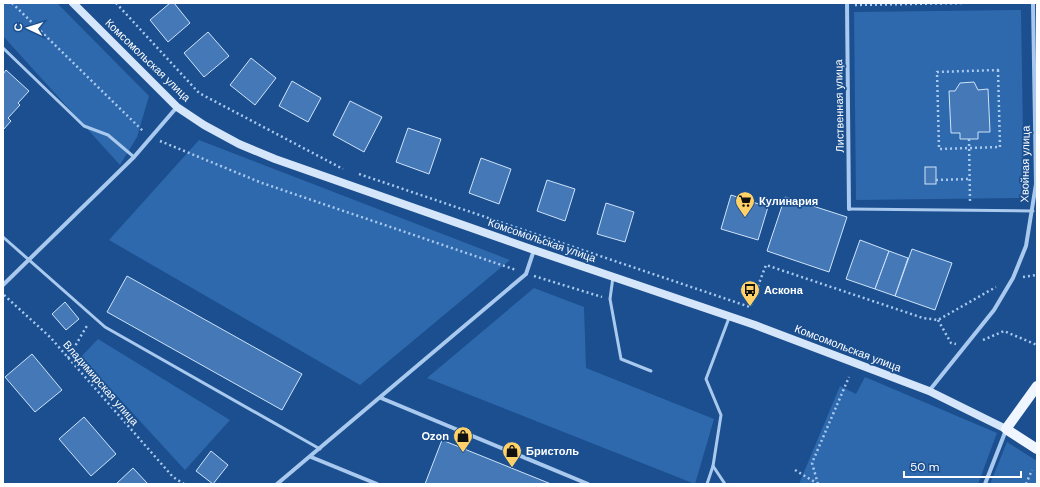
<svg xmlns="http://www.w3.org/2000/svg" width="1040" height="487" viewBox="0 0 1040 487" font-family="'DM Sans',sans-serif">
<rect width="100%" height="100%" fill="#1b4f8f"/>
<g fill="#2e69ad">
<polygon points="3,3 57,3 149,96 137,137 120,165 3,36"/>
<polygon points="1021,10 1024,198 856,200 854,12"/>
<polygon points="199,140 510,260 360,385 109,240"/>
<polygon points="534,288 584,307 586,368 714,419 695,484 427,378"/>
<polygon points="98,339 230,420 185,470 81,357"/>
<polygon points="865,377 997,433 978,484 799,484 840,386 856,394"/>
<polygon points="1007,442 1037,461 1037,484 990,484"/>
</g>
<g fill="#4478b7" stroke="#cfe3fa">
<polygon points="170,3 174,3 190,23 168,42 150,20"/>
<polygon points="208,32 229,56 204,77 184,53"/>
<polygon points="251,58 276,78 255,105 230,85"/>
<polygon points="6,70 29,91 18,103 20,105 8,118 11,121 3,130 3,74"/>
<polygon points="292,81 321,98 308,122 279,106"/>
<polygon points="974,82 978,90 988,89 990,132 978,132 978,139 960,139 960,133 951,133 949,91 955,91 960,83"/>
<polygon points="350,101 382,117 364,152 333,135"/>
<polygon points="408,128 441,139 429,174 396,162"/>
<polygon points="481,158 511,169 499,204 469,193"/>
<rect x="925" y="167" width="11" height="17"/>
<polygon points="547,180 575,189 565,221 537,211"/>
<polygon points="731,195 768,207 758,240 721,229"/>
<polygon points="785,197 847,217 829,272 767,251"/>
<polygon points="606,203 634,212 625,242 597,234"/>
<polygon points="860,240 889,251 875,289 846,279"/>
<polygon points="912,249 952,263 935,310 895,296"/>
<polygon points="889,251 908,258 895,296 875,289"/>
<polygon points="127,276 302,374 282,410 107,312"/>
<polygon points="65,302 79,319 66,330 52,314"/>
<polygon points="32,354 62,390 35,412 5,377"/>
<polygon points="84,417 116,454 91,476 59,439"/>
<polygon points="442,440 551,484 425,484"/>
<polygon points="211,451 228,465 213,484 196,471"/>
<polygon points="133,468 148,484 116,484"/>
</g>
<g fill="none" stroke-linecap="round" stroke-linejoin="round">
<g stroke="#a9c9ee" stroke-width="2.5" stroke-dasharray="2 3" stroke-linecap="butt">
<polyline points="12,3 144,132"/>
<polyline points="116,3 199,93 343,169"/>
<polyline points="855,5 964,3"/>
<polygon points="998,70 1000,147 939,149 937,72"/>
<polyline points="969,139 970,202"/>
<polyline points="160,141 262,183 516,270"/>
<polyline points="359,174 750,307 766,265 923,318 938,320 996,287"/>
<polyline points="936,180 970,179"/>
<polyline points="534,276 602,297"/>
<polyline points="1023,277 1037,275"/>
<polyline points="4,295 50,337 173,477 184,484"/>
<polyline points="938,320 951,343 956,344"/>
<polyline points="983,340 1004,331 1037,345"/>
<polyline points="68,358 88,324"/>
<polyline points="795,470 818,484"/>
<polyline points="818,484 812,463 849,377"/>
<polyline points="1026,484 1032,470"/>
</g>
<g stroke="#a9c9ee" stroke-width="3">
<polyline points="3,48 84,126 108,135 134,157"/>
<polyline points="849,209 1033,211"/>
<polyline points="3,237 105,327 320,449"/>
<polyline points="613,277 610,299 621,359 651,371"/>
<polyline points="713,466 725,484"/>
<polyline points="707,484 713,466 721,415 706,379 729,318"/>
</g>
<g stroke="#a9c9ee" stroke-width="4">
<polyline points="847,3 849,209"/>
<polyline points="3,285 134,157 177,107"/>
<polyline points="929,391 994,310 1013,278 1026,246 1036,184 1033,3"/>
<polyline points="381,398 588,484"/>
<polyline points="311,457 377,484"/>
<polyline points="277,484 526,274 534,250"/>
<polyline points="985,484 1006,430"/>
</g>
<polyline stroke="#d6e6fa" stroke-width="8" points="73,3 177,107 204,125 239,144 275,159 534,250 755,325 929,391 1006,429"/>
<polyline stroke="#f0f6ff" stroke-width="10" points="1037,386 1006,429 1037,449"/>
</g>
<defs>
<g id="supermarket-pin" transform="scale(1)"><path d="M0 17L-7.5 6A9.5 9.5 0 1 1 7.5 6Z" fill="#ffd166" stroke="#1b4f8f"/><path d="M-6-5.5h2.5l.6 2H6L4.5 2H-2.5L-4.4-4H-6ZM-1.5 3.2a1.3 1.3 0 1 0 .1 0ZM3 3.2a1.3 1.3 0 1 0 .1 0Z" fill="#111"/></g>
<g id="bus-pin" transform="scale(1)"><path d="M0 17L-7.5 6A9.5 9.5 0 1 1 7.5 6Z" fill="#ffd166" stroke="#1b4f8f"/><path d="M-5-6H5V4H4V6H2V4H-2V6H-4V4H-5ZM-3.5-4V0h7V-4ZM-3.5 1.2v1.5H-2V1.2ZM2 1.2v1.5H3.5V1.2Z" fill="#111"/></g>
<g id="shop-pin" transform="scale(1)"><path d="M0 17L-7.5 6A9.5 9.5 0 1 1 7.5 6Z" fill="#ffd166" stroke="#1b4f8f"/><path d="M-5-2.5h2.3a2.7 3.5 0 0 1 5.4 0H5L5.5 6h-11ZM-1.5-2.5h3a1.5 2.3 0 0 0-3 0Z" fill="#111"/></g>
</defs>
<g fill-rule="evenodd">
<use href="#supermarket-pin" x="745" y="201"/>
<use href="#bus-pin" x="750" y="290"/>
<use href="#shop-pin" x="463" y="436"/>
<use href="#shop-pin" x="512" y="451"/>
</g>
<g text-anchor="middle" stroke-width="3.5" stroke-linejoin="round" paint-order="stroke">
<g font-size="11" fill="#fff" stroke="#1b4f8f">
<text transform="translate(148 60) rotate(44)" y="4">Комсомольская улица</text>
<text transform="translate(839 106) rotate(-91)" y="4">Лиственная улица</text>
<text transform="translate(1025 164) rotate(-89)" y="4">Хвойная улица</text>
<text transform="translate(542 240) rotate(19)" y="4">Комсомольская улица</text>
<text transform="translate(848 348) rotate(21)" y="4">Комсомольская улица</text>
<text transform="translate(101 383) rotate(49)" y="4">Владимирская улица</text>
</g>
<g font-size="11" font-weight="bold" fill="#fff" stroke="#1b4f8f" text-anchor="start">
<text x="759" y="205">Кулинария</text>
<text x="764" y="294">Аскона</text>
<text x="449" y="440" text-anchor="end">Ozon</text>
<text x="526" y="455">Бристоль</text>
</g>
</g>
<rect width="1040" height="487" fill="none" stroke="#ffffff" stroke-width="8"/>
<g transform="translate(28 28) rotate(274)" stroke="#1b4f8f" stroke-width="3" paint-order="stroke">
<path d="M0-3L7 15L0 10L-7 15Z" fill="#ffffff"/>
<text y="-6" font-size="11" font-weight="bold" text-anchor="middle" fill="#ffffff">С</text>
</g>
<path d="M904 471v6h117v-6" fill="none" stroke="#ffffff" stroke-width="2"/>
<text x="910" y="471" font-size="12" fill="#ffffff" stroke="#1b4f8f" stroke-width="3" paint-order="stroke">50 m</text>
</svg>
